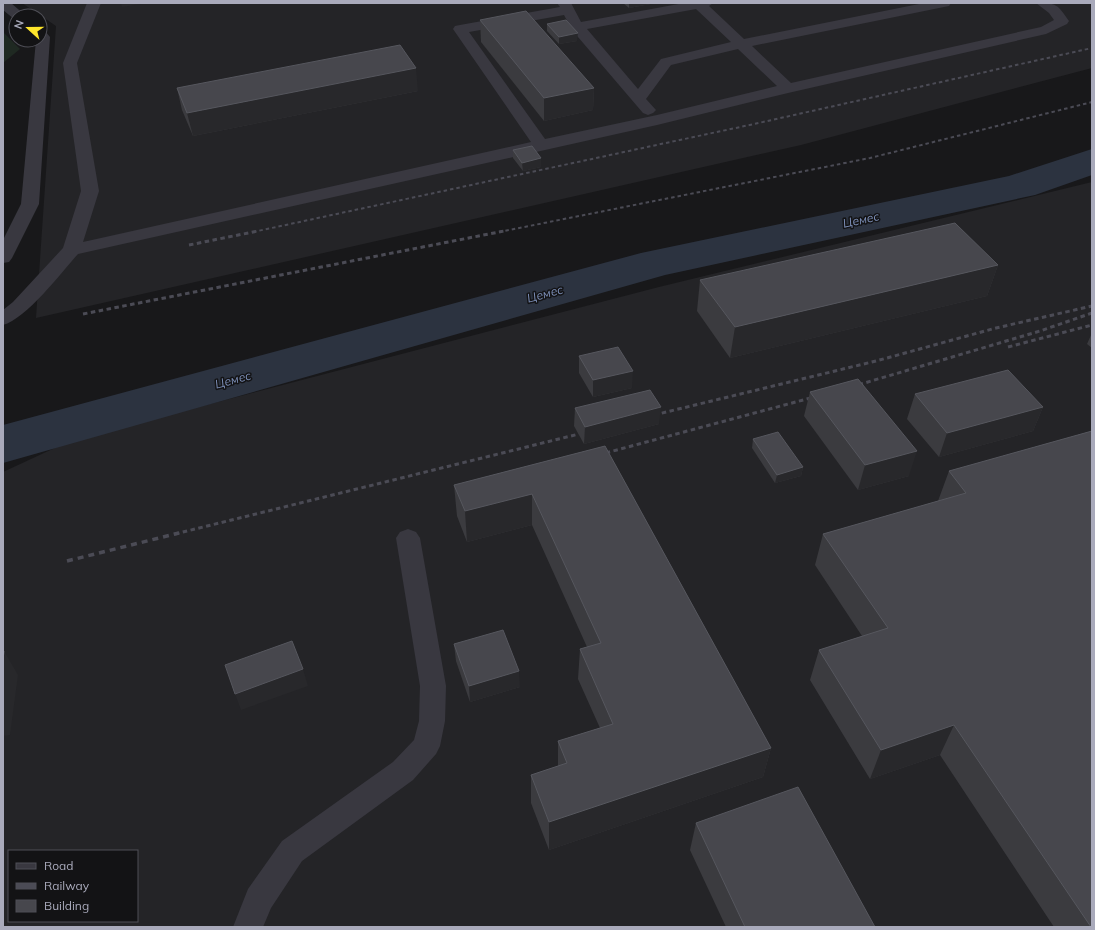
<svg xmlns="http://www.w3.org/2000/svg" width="1095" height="930" viewBox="0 0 1095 930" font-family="Mulish,sans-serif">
<rect width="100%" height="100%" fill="#18181a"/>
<g fill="#242427" fill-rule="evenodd">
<polygon points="22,3 1092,3 1092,68 801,145 36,318 56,26"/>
<path d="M1092,182V927H3V472L72,440L659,287ZM9,851H137V921H9Z"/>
</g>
<polygon fill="#1f2922" points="3,32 20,49 3,63"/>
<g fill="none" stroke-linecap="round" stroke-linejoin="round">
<polygon fill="#2c3340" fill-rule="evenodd" points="1092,149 1092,175 1035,195 665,275 3,463 3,425 641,253 1009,176"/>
<g fill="#393840" fill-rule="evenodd">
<polygon points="3,3 11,3 26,16 16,16 16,19 14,19 3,10"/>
<path d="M87,3H101L77,63L99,191L83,242L531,142L453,29L455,26L460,25L560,7L557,3H571L581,22L684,3H713L709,6L744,39L924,3H951L949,6L944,7L752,46L791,83L1041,27L1054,20L1049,13L1036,3C1057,3 1057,4 1069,21L1067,24L1046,34L788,93L657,125L78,254C61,273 26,319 3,325V310L13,302L63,248L81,191L63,63ZM696,9L731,42L661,59L638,89L587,29ZM564,15L572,30L643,113L648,115L653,113L656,110L646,99L671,65L738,49L777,86L657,115L545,139L469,32Z"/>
<polygon points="40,30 45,31 50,37 39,204 12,258 9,262 3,263 3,240 21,204 36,40 40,40"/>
<polygon points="408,529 416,532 420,538 446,686 445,721 440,746 436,754 413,780 302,861 271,908 263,927 233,927 248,889 282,841 393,762 414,740 419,721 420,686 396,538 400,532"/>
</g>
<g stroke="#4b4b55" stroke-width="2" stroke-dasharray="3.5 3" stroke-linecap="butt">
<polyline points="253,232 754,124 1092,48"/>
<polyline points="499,232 870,158 1092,102"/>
</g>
<g stroke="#4b4b55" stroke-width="3" stroke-dasharray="4.5 3.5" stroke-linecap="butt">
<polyline points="189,245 258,231"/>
<polyline points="83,314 504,231"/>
<polyline points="1008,347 1092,325"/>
<polyline points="851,387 1040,331 1092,313"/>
<polyline points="654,415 876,361 996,328 1092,306"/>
<polyline points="598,455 818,396"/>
<polyline points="175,534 579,434"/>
</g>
<polyline stroke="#4b4b55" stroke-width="3.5" stroke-dasharray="6 5" stroke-linecap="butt" points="67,561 179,533"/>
</g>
<g fill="#3b3b3f">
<polygon points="623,3 656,3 629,8"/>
<polygon points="480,20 594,88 593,110 544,121 481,42"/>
<polygon points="547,24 577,41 559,44 547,31"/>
<polygon points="177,88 418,91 193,136 182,110"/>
<polygon points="513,150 541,158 541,167 523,171 513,158"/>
<polygon points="998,265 987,296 730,358 697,311 700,280"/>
<polygon points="1092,333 1092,348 1087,344"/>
<polygon points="579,356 632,388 593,397 579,373"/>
<polygon points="810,392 909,476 858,490 804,416"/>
<polygon points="915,394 1043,407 1033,431 939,457 907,419"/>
<polygon points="575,408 659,424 584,444 574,426"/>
<polygon points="1092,431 1092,927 1054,927 940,755 870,779 810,680 819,650 862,636 815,565 823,534 938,501 949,471"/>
<polygon points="753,439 803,467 801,476 775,483 752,448"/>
<polygon points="605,446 771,748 763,777 549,850 531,803 531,775 558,766 558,741 600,728 578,679 580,649 587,647 532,525 467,542 457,516 454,485"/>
<polygon points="454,644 520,687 470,702 456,661"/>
<polygon points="696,823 875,927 726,927 690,850"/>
</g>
<g fill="#28282b">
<polygon points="121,3 147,3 122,7"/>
<polygon points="629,3 656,3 629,8"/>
<polygon points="578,33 577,41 559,44 559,37"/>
<polygon points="416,68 418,91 193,136 187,113"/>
<polygon points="594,88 593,110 544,121 544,98"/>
<polygon points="541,158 541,167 523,171 522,163"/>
<polygon points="998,265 987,296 730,358 735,327"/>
<polygon points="633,371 632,388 593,397 593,380"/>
<polygon points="661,407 659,424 584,444 585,427"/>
<polygon points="1043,407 1033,431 939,457 947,433"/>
<polygon points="917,451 909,476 858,490 865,465"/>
<polygon points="803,467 801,476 775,483 777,475"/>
<polygon points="532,494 532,525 467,542 465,511"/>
<polygon points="4,651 18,675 10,735 3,736 3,660"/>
<polygon points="303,669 308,686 241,710 235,694"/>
<polygon points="519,671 520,687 470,702 469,686"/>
<polygon points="954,725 940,755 870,779 881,750"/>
<polygon points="771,748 763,777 549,850 549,822"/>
</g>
<g fill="#47474d" stroke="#56575e">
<polygon points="526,11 594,88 544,98 480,20"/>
<polygon points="566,20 578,33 559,37 547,24"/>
<polygon points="400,45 416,68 187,113 177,88"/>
<polygon points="532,146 541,158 522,163 513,150"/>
<polygon points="955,223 998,265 735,327 700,280"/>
<polygon points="618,347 633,371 593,380 579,356"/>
<polygon points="1008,370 1043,407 947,433 915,394"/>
<polygon points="858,379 917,451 865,465 810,392"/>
<polygon points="650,390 661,407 585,427 575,408"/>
<polygon points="1092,431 1092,927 1091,927 954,725 881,750 819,650 888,628 823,534 966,493 949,471"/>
<polygon points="778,432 803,467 777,475 753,439"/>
<polygon points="605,446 771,748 549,822 531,775 567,763 558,741 613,724 580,649 601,643 532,494 465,511 454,485"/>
<polygon points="503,630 519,671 469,686 454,644"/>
<polygon points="292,641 303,669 235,694 225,665"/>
<polygon points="4,651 3,660 3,652"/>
<polygon points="798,787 875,927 745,927 696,823"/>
</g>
<g text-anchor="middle" stroke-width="3" stroke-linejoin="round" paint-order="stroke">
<g font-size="12" font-style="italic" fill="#7d90b9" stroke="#131315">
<text transform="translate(861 220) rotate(-12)" y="4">Цемес</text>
<text transform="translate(545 294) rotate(-15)" y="4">Цемес</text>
<text transform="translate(233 380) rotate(-15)" y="4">Цемес</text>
</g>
</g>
<rect width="1095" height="930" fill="none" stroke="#a9aabb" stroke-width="8"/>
<rect x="8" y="850" width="130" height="72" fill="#131315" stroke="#4f4f57"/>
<rect x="16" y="863" width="20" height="6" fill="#393840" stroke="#4f4f57"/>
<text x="44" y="870" font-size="12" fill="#a9aabb">Road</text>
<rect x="16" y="883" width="20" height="6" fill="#4b4b55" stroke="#4f4f57"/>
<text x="44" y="890" font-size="12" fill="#a9aabb">Railway</text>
<rect x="16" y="900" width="20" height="12" fill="#47474d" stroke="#4f4f57"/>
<text x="44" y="910" font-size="12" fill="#a9aabb">Building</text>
<g transform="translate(28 28) rotate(291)"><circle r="19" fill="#131315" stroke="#4f4f57"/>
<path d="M0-3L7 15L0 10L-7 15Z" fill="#ffe62b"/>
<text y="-6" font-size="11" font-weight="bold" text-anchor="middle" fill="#a9aabb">N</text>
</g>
</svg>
